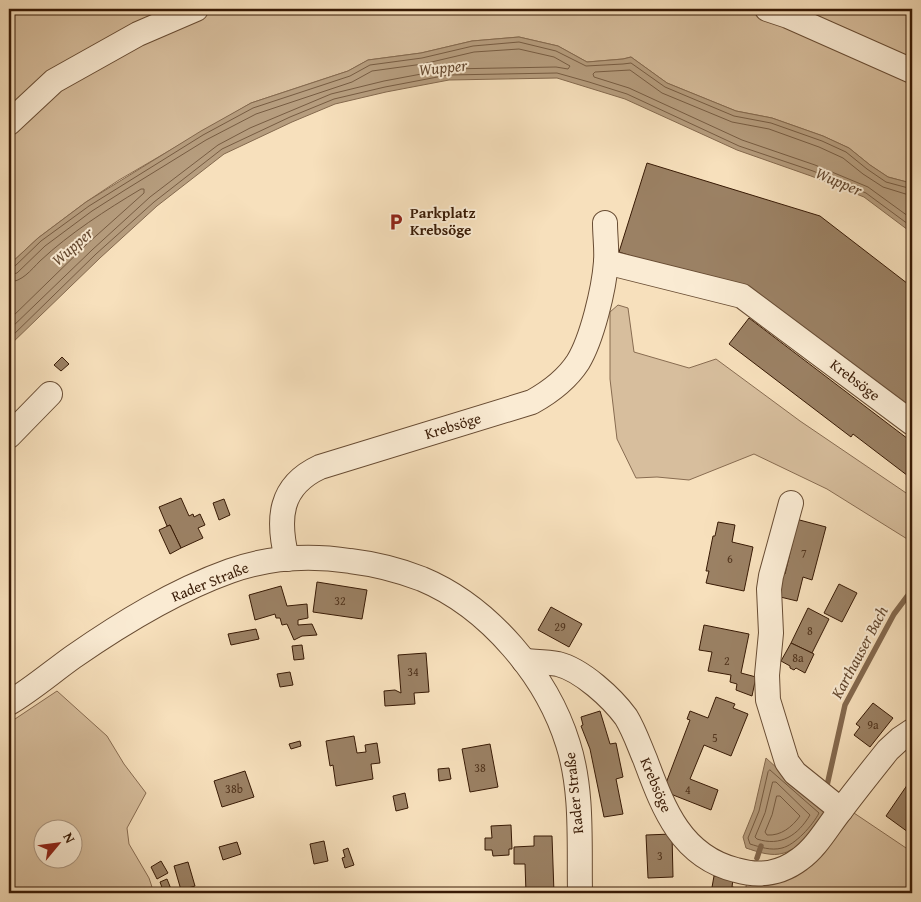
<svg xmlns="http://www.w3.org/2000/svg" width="921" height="902" viewBox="0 0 921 902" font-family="'Gentium Book Plus',serif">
<rect width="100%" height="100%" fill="#f7e0bc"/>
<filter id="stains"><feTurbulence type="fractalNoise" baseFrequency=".004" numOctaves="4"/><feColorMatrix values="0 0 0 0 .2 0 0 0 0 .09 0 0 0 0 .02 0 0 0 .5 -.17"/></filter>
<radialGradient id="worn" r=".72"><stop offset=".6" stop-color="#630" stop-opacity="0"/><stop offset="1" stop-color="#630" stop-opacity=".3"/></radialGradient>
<g fill="#d7be9d" stroke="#886c51" fill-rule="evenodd">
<polygon points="9,9 912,9 912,186 907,182 888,177 870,165 849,148 823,136 772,118 736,111 667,83 631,57 623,59 587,62 558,46 519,37 472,41 421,53 368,60 348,71 251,103 119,180 86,202 38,238 9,265"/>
<polygon points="618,305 628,308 634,352 689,368 716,359 800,421 912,497 912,542 827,489 754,454 689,480 657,477 636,478 617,439 610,379 610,312"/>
<path d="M57,691L107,736L124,764L146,793L127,828L129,844L149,878L154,893H15L9,877V723ZM42,830H72V860H42Z"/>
<path d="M851,811L912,852V893H745L747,881C773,879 793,882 813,864Z"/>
</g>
<g fill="#b69d7e" stroke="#84694e">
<polygon points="519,37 558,46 587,62 623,59 631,57 667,83 736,111 772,118 823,136 849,148 870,165 888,177 907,182 912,186 912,233 864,197 811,176 737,150 625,99 557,78 449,80 386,92 335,104 292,122 224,154 157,206 100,258 9,346 9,265 38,238 86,202 201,131 251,103 348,71 368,60 421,53 472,41"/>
<path d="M766,758L826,813C816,826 801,848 784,853C772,857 758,852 746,848L743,837L754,810Z"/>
</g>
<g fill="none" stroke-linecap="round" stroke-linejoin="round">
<g stroke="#775c42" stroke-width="1">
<polyline points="912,196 883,187 863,174 843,158 819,147 769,129 732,122 662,93 630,70 595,72 593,74 594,77 629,88 742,140 815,165 868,187 912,219"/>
<polyline points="9,269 14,267 41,241 89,206 203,135 253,108 350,76 370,65 422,58 473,46 519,42 556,51 586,66 623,64 631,63 665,87 734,116 771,123 822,141 846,152 867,169 886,182 912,189"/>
<polyline points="9,275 17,273 45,246 92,211 125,190 206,140 256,114 352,82 372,71 423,64 474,52 519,49 554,57 570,66 568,69 556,67 448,69 384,81 331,94 250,128 218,145 150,197 92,250 9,330"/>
<path d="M9,282C22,282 31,270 40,261C70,233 106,210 141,189H144V193L87,244L9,320"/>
<polyline points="9,339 96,254 154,202 222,149 290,117 334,99 385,87 448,75 557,73 589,82 627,94 739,146 813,171 866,193 912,227"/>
<path d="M770,770L819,813C813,825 795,845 782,848C771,851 760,847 750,844L748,838L759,811L768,772Z"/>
<path d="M773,782H776L810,815C798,835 781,847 757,839L755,837L765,813Z"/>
<path d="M777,796H780L800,816C792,827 781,836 767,835L765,832L772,815Z"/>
</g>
<g stroke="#84694e" stroke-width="5.5">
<polyline points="826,790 845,705 894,614 912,590"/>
<polyline points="757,858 761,846"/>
</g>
</g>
<g fill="#9b8164" stroke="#381a05">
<polygon points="647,163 820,216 912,287 912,414 758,297 619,252"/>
<polygon points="749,318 912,442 912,479 853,434 851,437 729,344"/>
<polygon points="62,357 69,364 61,371 54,365"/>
<polygon points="181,498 189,516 193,514 194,517 200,514 205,525 198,528 203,538 181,548 170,525 167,526 159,507"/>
<polygon points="224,499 230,515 219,520 213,503"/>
<polygon points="792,518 826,527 812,580 803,577 797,601 772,595 778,572 785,574 794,536"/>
<polygon points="718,522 735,525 732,542 753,547 744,591 706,583 709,571 706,571 713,536 715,536"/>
<polygon points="170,525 181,548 170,554 159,530"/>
<polygon points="317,582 367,590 362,619 313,612"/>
<polygon points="839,584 857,593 842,622 824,613"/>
<polygon points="281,586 287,606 307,604 308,618 298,620 298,625 312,624 317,635 302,636 294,640 287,624 282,625 280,618 276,618 275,614 255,620 249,595"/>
<polygon points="551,607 582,624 569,647 538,630"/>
<polygon points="808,608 829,619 812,653 791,643"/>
<polygon points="704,625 749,634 741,673 756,677 752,696 736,690 737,684 730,682 731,675 708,671 712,652 699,650"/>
<polygon points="256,629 259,639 231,645 228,634"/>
<polygon points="791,643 814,654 805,673 796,668 794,670 790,668 790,666 781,661"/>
<polygon points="302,645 304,659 294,660 292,646"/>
<polygon points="426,653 429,692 414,693 415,704 385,706 384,691 395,690 401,693 398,655"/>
<polygon points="290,672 293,685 280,687 277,674"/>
<polygon points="716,697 735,704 733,708 748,714 731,756 704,745 690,779 718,790 711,810 663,791 690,720 687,719 690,711 708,718"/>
<polygon points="873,703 893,718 870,747 854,735 860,727 856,724"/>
<polygon points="600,711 610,744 616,743 623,777 616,779 623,814 604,817 590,749 581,726 583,725 581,717"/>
<polygon points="354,736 357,753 366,752 365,745 377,743 380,763 371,764 373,779 336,786 333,765 330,766 326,741"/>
<polygon points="300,741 301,746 291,749 289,744"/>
<polygon points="490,744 498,787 470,792 462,749"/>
<polygon points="449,768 451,779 439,781 438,769"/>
<polygon points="245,771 254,797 222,807 214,781"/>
<polygon points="912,778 912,826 908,832 886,816"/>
<polygon points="405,793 408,808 396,811 393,796"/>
<polygon points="511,825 512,849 509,849 509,855 493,856 492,850 485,850 485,838 492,838 491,826"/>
<polygon points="672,834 673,877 648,878 646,835"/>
<polygon points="534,836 552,836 554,893 526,893 525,864 514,864 514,847 534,846"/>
<polygon points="324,841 328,861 314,864 310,844"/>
<polygon points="237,842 241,854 223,860 219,847"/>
<polygon points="348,848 354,865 345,868 342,858 345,857 343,850"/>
<polygon points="161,861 168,873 157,879 151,867"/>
<polygon points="188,862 195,886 181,890 174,866"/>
<polygon points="714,876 733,879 732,887 737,888 736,893 711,893"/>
<polygon points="167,879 171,889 164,893 160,882"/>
</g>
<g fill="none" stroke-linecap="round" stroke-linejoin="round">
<g stroke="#684c33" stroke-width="26">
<g id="minor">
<polyline points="767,9 788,16 912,71"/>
<polyline points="9,123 54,81 138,34 196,9"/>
<polyline points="606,262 742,296 912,423"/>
<polyline points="9,436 50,394"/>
<polyline points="791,503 771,576 769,589 771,633 767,675 768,700 787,762 795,773 841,810"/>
<path d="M287,559C277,519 279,486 320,467L532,402C550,392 567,379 578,362C592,339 604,289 606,262C607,249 605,236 605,223"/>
<path d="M524,661C536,662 547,662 558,664C582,670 612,698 626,717C634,730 639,745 645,759C663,807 680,856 736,870C760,877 780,874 800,859C817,847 828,826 841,810C856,790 872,770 888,750L900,739L912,731"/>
<path d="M9,703C31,690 52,672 73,657C122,623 174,591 230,571C269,557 310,555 350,561C375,564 399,570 422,579C489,607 547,676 568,744C583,791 579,844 580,893"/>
</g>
</g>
<use href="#minor" stroke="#faebd3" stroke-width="24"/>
</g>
<defs>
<g id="parking-bare" transform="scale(1.35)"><path d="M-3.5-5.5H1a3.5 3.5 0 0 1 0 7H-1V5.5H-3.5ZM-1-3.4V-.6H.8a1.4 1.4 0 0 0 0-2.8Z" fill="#8f2418" stroke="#faebd3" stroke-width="2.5" paint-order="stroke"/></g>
</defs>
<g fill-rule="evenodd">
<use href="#parking-bare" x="396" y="222"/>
</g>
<g text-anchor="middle" stroke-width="4" stroke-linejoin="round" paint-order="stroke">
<g font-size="12" fill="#51341d">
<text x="804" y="558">7</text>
<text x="730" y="563">6</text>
<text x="340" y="605">32</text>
<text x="560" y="631">29</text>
<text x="810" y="635">8</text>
<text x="798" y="662">8a</text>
<text x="727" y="665">2</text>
<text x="413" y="676">34</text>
<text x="873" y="729">9a</text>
<text x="715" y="742">5</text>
<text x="480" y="772">38</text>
<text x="234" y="793">38b</text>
<text x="688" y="794">4</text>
<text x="660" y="860">3</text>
</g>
<g font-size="15" font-weight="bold" fill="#381a05" stroke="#faebd3" text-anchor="start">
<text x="410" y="218">Parkplatz<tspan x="410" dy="17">Krebsöge</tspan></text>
</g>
<g font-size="15" fill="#381a05" stroke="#faebd3">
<text transform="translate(855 380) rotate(37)" y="5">Krebsöge</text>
<text transform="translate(453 426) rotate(-17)" y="5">Krebsöge</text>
<text transform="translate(210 582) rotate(-22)" y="5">Rader Straße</text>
<text transform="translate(656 785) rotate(67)" y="5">Krebsöge</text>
<text transform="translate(574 793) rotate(-96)" y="5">Rader Straße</text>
</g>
<g font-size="16" font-style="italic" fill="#64482f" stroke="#faebd3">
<text transform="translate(443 67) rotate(-6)" y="6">Wupper</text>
<text transform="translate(839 181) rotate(23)" y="6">Wupper</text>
<text transform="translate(72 246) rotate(-41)" y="6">Wupper</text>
<text transform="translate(859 652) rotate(-62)" y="6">Karthauser Bach</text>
</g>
</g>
<rect width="921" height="902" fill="none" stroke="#f7e0bc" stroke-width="30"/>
<rect x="10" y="10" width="901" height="882" fill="none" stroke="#381a05" stroke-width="2.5"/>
<rect x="15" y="15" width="891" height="872" fill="none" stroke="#381a05"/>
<g transform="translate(58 844) rotate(61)"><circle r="24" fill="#faebd3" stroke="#ac9781"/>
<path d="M0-4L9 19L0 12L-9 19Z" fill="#8f2418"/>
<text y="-8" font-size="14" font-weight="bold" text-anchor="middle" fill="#381a05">N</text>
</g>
<rect width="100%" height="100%" filter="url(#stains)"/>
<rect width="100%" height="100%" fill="url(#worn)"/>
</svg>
